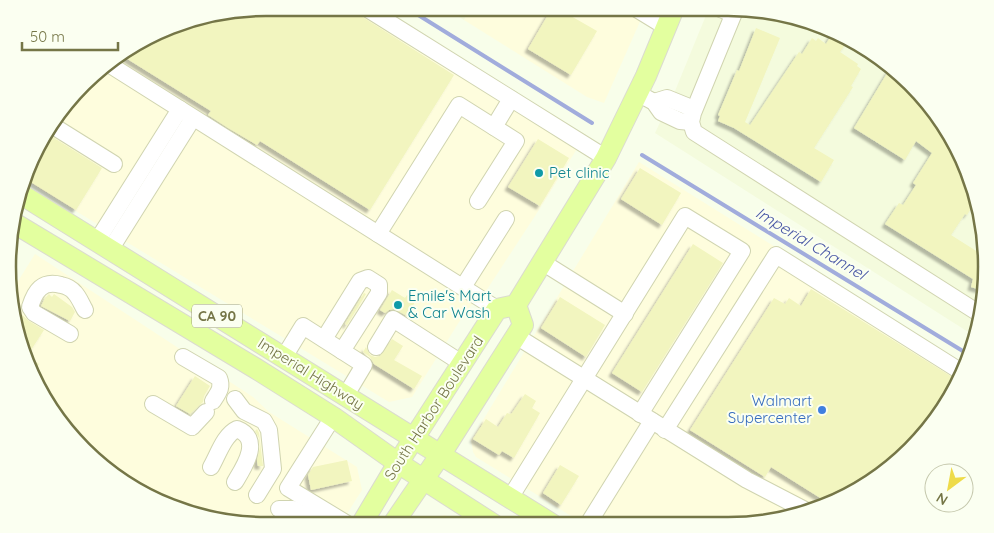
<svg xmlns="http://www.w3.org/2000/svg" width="994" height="533" viewBox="0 0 994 533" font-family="Quicksand,sans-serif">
<defs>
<filter id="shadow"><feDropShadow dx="-3.5" dy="3.5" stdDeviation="1" flood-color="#0004"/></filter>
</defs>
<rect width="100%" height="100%" fill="#f8feea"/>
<g fill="#f4fbdd">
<polygon points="445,8 471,8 464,20"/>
<polygon points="709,8 744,8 795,16 857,42 933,109 978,199 984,300 973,335 655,133 675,91"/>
</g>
<g fill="#fefddd">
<polygon points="267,8 379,8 585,136 535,216 486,291 466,311 412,397 389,402 25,180 51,123 109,61 183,21"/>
<polygon points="471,8 646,8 604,103 587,97 464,20"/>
<polygon points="639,162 963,364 952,396 922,437 872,482 826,506 761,523 584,524 476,457 473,452 471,440"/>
<polygon points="35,254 253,397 269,412 357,467 362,490 340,525 250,525 199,517 137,491 72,437 27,366 10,294"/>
<polygon points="445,515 459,524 422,524 424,521"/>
</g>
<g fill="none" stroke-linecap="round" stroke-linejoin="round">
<g stroke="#a1acdc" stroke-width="4">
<polyline points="407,8 592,123"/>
<polyline points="642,155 966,353"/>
</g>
</g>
<g fill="#f2f5bf" filter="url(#shadow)">
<polygon points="266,8 356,8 357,12 361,16 454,75 370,210 260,141 257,145 228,128 208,115 211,111 121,55 183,21"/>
<polygon points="552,8 557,8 597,31 571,75 528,49"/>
<polygon points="756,28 780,38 745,122 750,125 799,52 802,54 812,38 816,41 818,38 826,44 833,32 849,39 840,52 858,64 857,66 861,69 851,86 853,87 814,148 834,160 821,182 734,128 718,121 720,116 718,115 721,108 737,70 739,71"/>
<polygon points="889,70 933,109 977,199 967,215 965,214 951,235 981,254 984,291 971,287 973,279 885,224 899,203 903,205 916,185 913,183 932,153 916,141 905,160 854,128"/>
<polygon points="51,136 102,168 76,210 26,179 44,150 43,149"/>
<polygon points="538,139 569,158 540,206 508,187"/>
<polygon points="640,168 681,193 662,225 621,199"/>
<polygon points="693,244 723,263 642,392 612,373"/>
<polygon points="811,289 957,380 952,396 922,437 872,482 830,504 771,467 765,477 690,430 774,298 785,304 789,298 801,306"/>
<polygon points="392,290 405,298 407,295 416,300 407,316 394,309 389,310 385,313 380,310"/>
<polygon points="364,293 366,294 347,325 345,324"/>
<polygon points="49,294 52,297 54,294 72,307 75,312 70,321 41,306 45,298"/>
<polygon points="560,297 605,325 586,357 541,328"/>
<polygon points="20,313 29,321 44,330 27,356 39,364 33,374 27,366 16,318"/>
<polygon points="392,339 403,346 394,360 422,376 414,389 374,364 370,357 363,352 366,347 370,355 375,357 380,356"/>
<polygon points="195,376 210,386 204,396 203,402 190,414 176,406"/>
<polygon points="525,394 536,401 532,408 540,413 514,458 502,451 499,455 473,439 486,419 498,427 507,413 510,414 512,413"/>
<polygon points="257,429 259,433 263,466 258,466 257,461 260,447 259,438 255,431"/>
<polygon points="347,460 352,481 311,490 308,475 313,467"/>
<polygon points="560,465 579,476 561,505 543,493"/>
</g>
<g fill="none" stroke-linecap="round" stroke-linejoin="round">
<g stroke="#d0d4b0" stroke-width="18">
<g id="minor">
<polyline points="366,8 606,158"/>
<polyline points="635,8 666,27"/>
<polyline points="718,8 733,14"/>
<polyline points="736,8 693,113 691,122 694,132 980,314"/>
<polyline points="107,63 497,309"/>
<polyline points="637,93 654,102 661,112 680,121 691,122"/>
<polyline points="654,102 667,98 694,109"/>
<polyline points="50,124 114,164"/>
<polyline points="494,127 511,99"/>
<polyline points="378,234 459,105 516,141 478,201"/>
<polyline points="97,241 180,109"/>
<polyline points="110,250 193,118"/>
<polyline points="542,262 625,314"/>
<polyline points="463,287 506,219"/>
<path d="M70,334L34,313L30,307C35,291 42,280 61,285C66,286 72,289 75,293C79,297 82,305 85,310"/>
<polyline points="516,336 747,480 807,511"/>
<polyline points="324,339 360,281 368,278 379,285 379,293 342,351"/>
<polyline points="376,347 393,319 463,364"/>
<path d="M183,357L219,378C223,388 218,393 213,401"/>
<polyline points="284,357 303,326 364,365 346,395"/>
<polyline points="235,399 244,411 264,421 269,430 273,469 257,495"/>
<polyline points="153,404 192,427 206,412"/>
<polyline points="333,417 288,488 349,525"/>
<polyline points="665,430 776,255 960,371"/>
<path d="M211,467C218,455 224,435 237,429C263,439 244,467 235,482"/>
<polyline points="510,498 685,216 742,251 640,414"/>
<polyline points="279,509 293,509 320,525"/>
<polyline points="588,524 652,421"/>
</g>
</g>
<g stroke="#dbdbcf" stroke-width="22">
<g id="major">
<polyline points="19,193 552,524"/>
<polyline points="14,223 255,368 333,417 398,463 493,524"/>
<polyline points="393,524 441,454 523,325 516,305"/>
<polyline points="361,525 398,463 497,309 516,305 606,158 646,76 674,8"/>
</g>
</g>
<use href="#minor" stroke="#fff" stroke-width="16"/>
<use href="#major" stroke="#e3ff9f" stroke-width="20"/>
</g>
<g fill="#0f9aa8" stroke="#fbfff1" stroke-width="2">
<circle cx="539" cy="173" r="5"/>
<circle cx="398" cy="305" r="5"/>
</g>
<circle fill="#3f7fe0" stroke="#fbfff1" stroke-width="2" cx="822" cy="410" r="5"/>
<g text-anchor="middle" stroke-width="4" stroke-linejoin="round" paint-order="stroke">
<rect fill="#fbfff1" stroke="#9d9f7a" stroke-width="1" x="192" y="304.5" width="50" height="23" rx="4"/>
<g font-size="14" font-weight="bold" fill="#757647">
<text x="217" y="321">CA 90</text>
</g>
<g font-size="15" fill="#0d838f" stroke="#fbfff1" text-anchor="start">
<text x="549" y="178">Pet clinic</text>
<text x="408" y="301">Emile's Mart<tspan x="408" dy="17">&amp; Car Wash</tspan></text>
</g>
<g font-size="15" fill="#757647" stroke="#fbfff1">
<text transform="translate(311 374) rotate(32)" y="5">Imperial Highway</text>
<text transform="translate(434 408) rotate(-57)" y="5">South Harbor Boulevard</text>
</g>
<g font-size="15" fill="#366cbe" stroke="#fbfff1" text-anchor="end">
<text x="812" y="406">Walmart<tspan x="812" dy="17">Supercenter</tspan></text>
</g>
<g font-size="16" font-style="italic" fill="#4b5aa6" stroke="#fbfff1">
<text transform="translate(811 243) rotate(31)" y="6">Imperial Channel</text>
</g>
</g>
<path d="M0 0H994V533H0ZM266 16H728A250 250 0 0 1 978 266V267A250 250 0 0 1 728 517H266A250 250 0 0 1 16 267V266A250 250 0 0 1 266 16Z" fill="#fbfff1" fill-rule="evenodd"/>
<path fill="none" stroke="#757647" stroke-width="2.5" d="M266 16H728A250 250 0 0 1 978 266V267A250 250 0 0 1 728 517H266A250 250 0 0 1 16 267V266A250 250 0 0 1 266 16Z"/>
<g transform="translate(949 488) rotate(212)"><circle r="24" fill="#fbfff1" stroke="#c5c8ad"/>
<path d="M0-4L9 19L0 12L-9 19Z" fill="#eedb49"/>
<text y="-8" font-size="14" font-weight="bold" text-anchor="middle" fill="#757647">N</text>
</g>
<path d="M22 42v8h96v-8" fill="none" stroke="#757647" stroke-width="2.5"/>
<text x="30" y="42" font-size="15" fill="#757647" stroke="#fbfff1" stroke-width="4" paint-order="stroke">50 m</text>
</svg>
